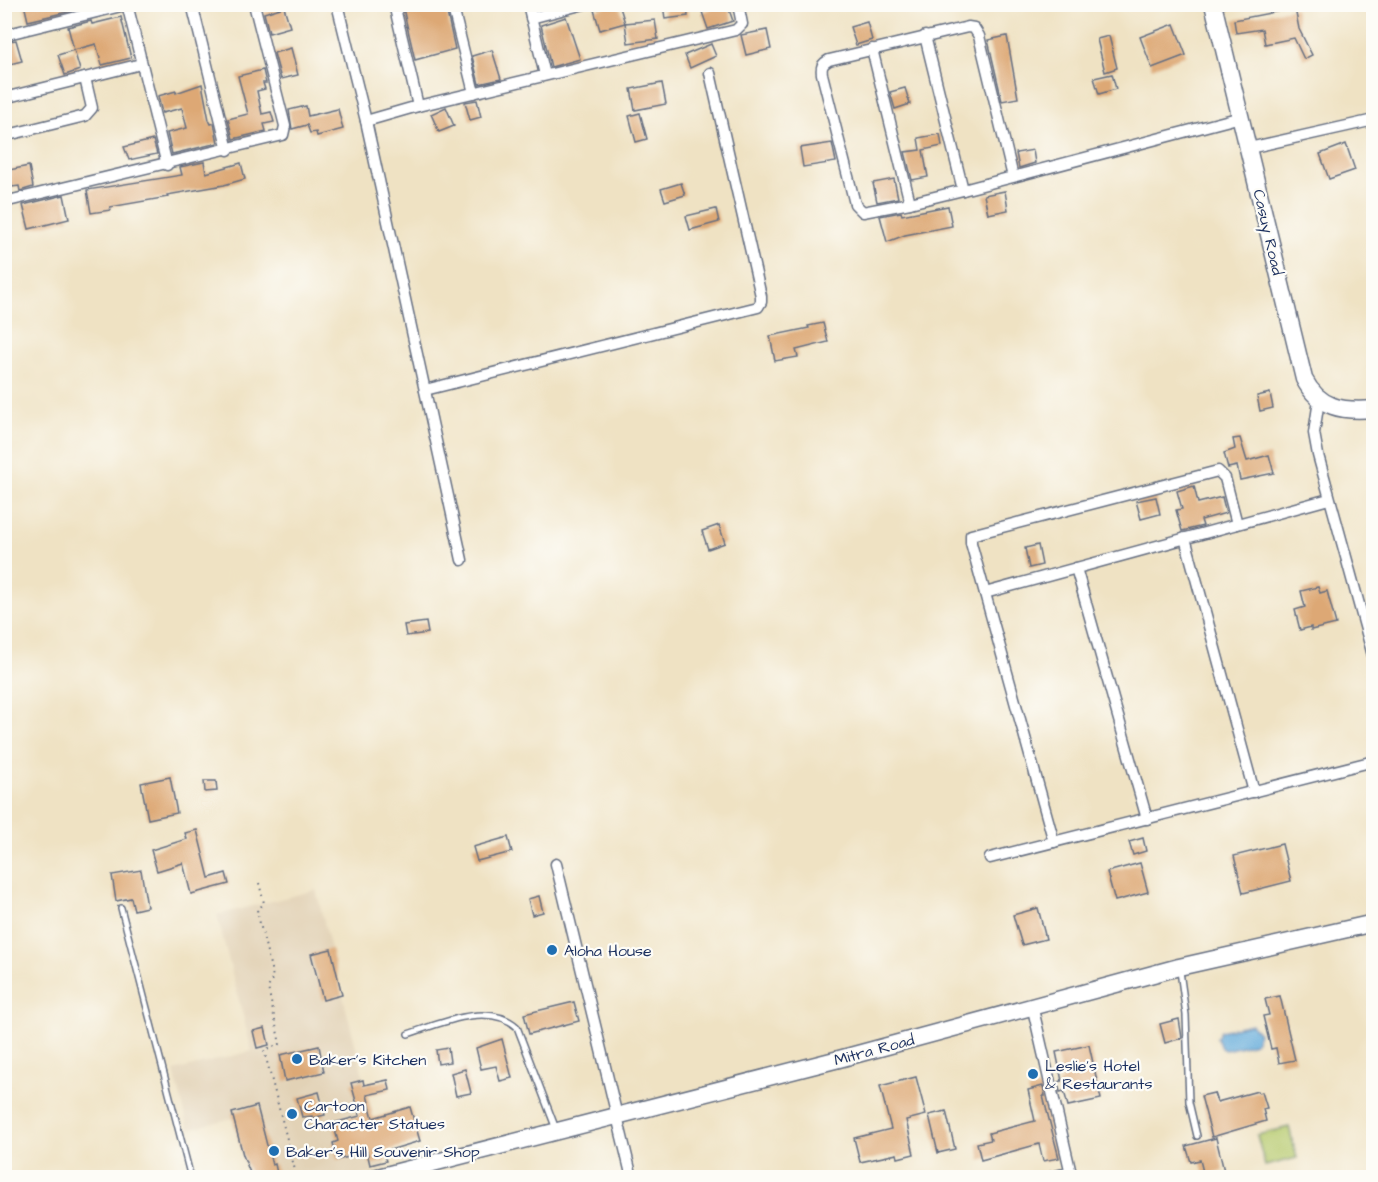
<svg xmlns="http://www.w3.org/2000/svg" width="1378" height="1182" viewBox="0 0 1378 1182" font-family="'Architects Daughter',sans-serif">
<rect width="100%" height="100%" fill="#fdfcf7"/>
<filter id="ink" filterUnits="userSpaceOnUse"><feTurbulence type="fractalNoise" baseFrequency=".0167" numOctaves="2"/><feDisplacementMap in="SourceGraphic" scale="12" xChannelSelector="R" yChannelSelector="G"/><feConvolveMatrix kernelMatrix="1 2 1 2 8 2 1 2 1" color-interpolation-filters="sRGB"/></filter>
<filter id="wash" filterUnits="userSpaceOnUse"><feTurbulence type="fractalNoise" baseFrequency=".008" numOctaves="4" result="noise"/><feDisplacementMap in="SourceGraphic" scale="24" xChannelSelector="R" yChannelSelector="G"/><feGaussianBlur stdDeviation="1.35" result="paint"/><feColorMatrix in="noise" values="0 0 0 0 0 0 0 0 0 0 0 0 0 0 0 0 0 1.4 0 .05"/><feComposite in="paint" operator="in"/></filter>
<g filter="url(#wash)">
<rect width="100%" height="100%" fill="#efe2c3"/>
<polygon fill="#e2d2b6" points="316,890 387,1170 357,1177 247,1177 232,1118 189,1129 174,1071 252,1051 217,915"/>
<polygon fill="#b5c96c" stroke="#687c65" stroke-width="1.5" points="1289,1127 1297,1158 1265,1166 1257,1135"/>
<polygon fill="#64abda" stroke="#406d9c" stroke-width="1.5" points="1251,1024 1259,1033 1255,1043 1225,1050 1221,1048 1217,1038 1221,1031"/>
<g id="blocks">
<g fill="#dda874">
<polygon points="24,4 87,4 88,7 28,21"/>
<polygon points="402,4 445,4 455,49 415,60"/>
<polygon points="614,4 619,4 625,23 600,30 594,10"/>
<polygon points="663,4 687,4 688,16 665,19"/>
<polygon points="722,4 727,4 733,21 708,29 702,12"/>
<polygon points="284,7 290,27 269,33 264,13"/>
<polygon points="1295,8 1299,29 1312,55 1304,59 1294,38 1265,44 1262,29 1236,33 1234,20"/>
<polygon points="4,12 7,12 11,25 4,27"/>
<polygon points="121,17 131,58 102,65 96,44 74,50 68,27 91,21 92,24"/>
<polygon points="566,17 580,59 551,67 541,25"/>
<polygon points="655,20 658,39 628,43 625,23"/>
<polygon points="867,22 872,40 856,45 850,27"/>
<polygon points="1174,24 1186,55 1152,68 1140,37"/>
<polygon points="767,30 771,49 746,55 741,35"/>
<polygon points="1007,36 1018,98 1002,101 988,40"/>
<polygon points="1109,36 1117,68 1105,72 1097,39"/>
<polygon points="16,40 22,61 6,65 4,42"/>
<polygon points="711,44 716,56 690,68 685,55"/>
<polygon points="291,48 298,75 281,79 274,53"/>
<polygon points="74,50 80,70 65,75 58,55"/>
<polygon points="492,50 501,79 479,84 472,56"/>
<polygon points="263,70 266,83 263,83 265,89 257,91 262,114 271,112 274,122 264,124 266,131 233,139 228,119 248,114 238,76"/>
<polygon points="1112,74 1116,89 1099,94 1094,78"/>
<polygon points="662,83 666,104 635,110 631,89"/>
<polygon points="202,84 209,120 211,124 214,123 218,143 172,154 167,133 187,128 182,108 162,113 158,96 176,91 176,93"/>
<polygon points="905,88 910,104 895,109 890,92"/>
<polygon points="477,100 481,117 470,120 465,102"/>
<polygon points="306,106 308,116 338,109 343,129 317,136 316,132 310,133 307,125 292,129 289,110"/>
<polygon points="446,107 454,126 439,132 431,114"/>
<polygon points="640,113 647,139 636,142 629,116"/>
<polygon points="940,134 942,146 923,150 928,177 912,180 905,152 920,150 918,138"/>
<polygon points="153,140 157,154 129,160 124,147"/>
<polygon points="832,143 836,162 803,167 800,148"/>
<polygon points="1346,144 1355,170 1329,179 1320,154"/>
<polygon points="1033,150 1035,163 1019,168 1016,153"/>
<polygon points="204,162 206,173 241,163 245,179 224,185 167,195 168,197 110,207 111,210 91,213 87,190 182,175 180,167"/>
<polygon points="29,166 33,187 20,191 19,186 12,187 9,170"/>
<polygon points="894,179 898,198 877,202 873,183"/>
<polygon points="681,183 685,195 665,201 661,189"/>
<polygon points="1005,191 1008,210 988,214 984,195"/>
<polygon points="64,195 69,219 29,229 23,205"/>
<polygon points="948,206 952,226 905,235 887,242 880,216 901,212 902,215"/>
<polygon points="716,209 719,222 690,230 686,216"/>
<polygon points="823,323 828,342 796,350 798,357 775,361 770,336 809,328 808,326"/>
<polygon points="1270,393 1273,408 1260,411 1257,396"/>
<polygon points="1240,438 1247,461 1269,455 1274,473 1240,480 1237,466 1228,468 1224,453 1235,449 1233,439"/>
<polygon points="1194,486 1198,503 1222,497 1226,513 1201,520 1203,526 1182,531 1176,510 1182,509 1177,491"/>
<polygon points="1156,497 1160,514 1141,519 1136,501"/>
<polygon points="719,525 725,543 708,549 702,531"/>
<polygon points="1038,545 1042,565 1029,568 1025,548"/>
<polygon points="1318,587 1320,593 1327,591 1336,624 1311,630 1311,627 1300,630 1295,610 1305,607 1301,591"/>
<polygon points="426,622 428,633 406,636 404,625"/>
<polygon points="170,777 177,813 148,819 141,783"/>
<polygon points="204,781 216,781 217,791 205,792"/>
<polygon points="197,830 209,878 226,873 229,884 191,894 183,863 157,871 151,850 187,839 185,833"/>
<polygon points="508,837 512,852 477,861 473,847"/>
<polygon points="1143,838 1146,851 1133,855 1129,842"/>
<polygon points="1282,844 1291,881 1243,893 1234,856"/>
<polygon points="1140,863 1148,892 1115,901 1107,872"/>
<polygon points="141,870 147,907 134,910 131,898 116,901 112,875"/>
<polygon points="539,896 543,912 532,915 528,899"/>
<polygon points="1038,908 1046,939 1022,945 1013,915"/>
<polygon points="331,949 342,995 323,1000 311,954"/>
<polygon points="1280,996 1295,1060 1279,1063 1276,1048 1271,1049 1263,1016 1269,1015 1265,999"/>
<polygon points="574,1002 579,1021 529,1034 524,1014"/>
<polygon points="1179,1019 1182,1038 1165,1043 1160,1024"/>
<polygon points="265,1028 269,1045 257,1048 253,1031"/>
<polygon points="502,1039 512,1078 500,1081 496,1066 481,1069 476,1048"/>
<polygon points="1089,1045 1101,1099 1068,1106 1064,1091 1060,1092 1058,1082 1062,1081 1056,1052"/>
<polygon points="319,1046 324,1072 285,1081 280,1055"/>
<polygon points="448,1048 450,1062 438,1064 436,1050"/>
<polygon points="465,1069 471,1093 456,1096 451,1073"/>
<polygon points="916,1077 926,1115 906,1120 914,1154 898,1158 897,1154 860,1162 854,1138 891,1129 880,1086"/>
<polygon points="363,1080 364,1085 388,1080 390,1090 367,1095 373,1118 410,1107 420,1141 383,1152 386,1161 370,1165 367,1152 337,1160 333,1143 338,1141 333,1123 360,1116 351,1083"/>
<polygon points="1043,1086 1045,1096 1043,1096 1059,1158 1043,1161 1039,1144 981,1160 977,1143 991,1140 989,1133 1035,1121 1028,1090"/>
<polygon points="1258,1091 1259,1093 1262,1092 1267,1108 1263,1109 1266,1121 1212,1137 1201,1096 1214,1093 1217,1102"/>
<polygon points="319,1092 325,1115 312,1118 312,1116 302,1117 297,1098"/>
<polygon points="257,1106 272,1165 275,1164 278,1178 252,1178 243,1155 232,1113"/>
<polygon points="946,1111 955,1149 938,1153 929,1115"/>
<polygon points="1216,1138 1224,1171 1204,1176 1200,1160 1191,1162 1186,1146"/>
</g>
</g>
</g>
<g filter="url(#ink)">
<use href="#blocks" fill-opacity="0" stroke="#656e81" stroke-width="1.5"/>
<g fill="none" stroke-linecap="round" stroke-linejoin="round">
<g stroke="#656e81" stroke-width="8">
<g id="lane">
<polyline points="121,908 191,1178"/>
<polyline points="1180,971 1186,1015 1189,1102 1197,1136"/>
<path d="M408,1034C439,1024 489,1001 517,1027L556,1129"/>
<polyline points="1038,1178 1070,1170"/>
</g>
</g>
<g stroke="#656e81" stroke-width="13">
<g id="street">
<polyline points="127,4 167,165"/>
<polyline points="192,4 228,150"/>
<polyline points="337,4 366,121 462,560"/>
<polyline points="394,4 418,106"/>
<polyline points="452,4 474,93"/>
<polyline points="528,4 545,75"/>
<polyline points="531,18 584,4"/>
<polyline points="4,35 129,4"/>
<polyline points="925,36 963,190"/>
<polyline points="872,49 910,203"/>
<polyline points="4,98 141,64"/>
<polyline points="366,121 418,106 736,30 742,24 738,4"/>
<polyline points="4,136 85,116 92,108 85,78"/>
<polyline points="1249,148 1374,120"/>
<path d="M1013,177L979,36L974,28L968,27L829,60C822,64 821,67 822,74L855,204L863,212L910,203L963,190L1241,117"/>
<polyline points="4,202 283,135 285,126 254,4"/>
<polyline points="425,390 758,307 761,302 761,296 710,73"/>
<polyline points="1319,400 1314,433 1318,455 1374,659"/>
<polyline points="1185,538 1254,792"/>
<polyline points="1076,568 1147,819"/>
<polyline points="985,593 1329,499"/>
<polyline points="1054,842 971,543 971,535 1218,471 1225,478 1237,524"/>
<polyline points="990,858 1374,761"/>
<polyline points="556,864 632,1178"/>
<polyline points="1032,1005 1072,1178"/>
</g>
</g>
<g stroke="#656e81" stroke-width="19">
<g id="secondary">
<path d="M1213,4L1304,379C1319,408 1342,412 1374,409"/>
<polyline points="374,1178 839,1059 1179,967 1374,923"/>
</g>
</g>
<polyline stroke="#656e81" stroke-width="2" stroke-dasharray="1.5 4.5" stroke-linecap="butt" points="259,883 264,903 257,911 273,977 268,988 280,1044 264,1050 297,1178"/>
<use href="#lane" stroke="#fff" stroke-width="5"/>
<use href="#street" stroke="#fff" stroke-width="10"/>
<use href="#secondary" stroke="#fff" stroke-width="16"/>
</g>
</g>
<g fill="#1f6fb2" stroke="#fdfcf7" stroke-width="2">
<circle cx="552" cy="950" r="6"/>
<circle cx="297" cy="1059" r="6"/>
<circle cx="1033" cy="1074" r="6"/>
<circle cx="292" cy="1114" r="6"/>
<circle cx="274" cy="1151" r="6"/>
</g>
<g text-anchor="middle" stroke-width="4.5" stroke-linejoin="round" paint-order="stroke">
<g font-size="16" fill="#1b2f5e" stroke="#fdfcf7">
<text transform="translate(1269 232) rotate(77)" y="6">Casuy Road</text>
<text transform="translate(874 1049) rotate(-15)" y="6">Mitra Road</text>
</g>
<g font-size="16" fill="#1b2f5e" stroke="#fdfcf7" text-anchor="start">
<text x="564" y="956">Aloha House</text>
<text x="309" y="1065">Baker's Kitchen</text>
<text x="1045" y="1071">Leslie's Hotel<tspan x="1045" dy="18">&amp; Restaurants</tspan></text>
<text x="304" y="1111">Cartoon<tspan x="304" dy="18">Character Statues</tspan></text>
<text x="286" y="1157">Baker's Hill Souvenir Shop</text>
</g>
</g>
<rect width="1378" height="1182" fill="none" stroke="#fdfcf7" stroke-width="24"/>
</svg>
